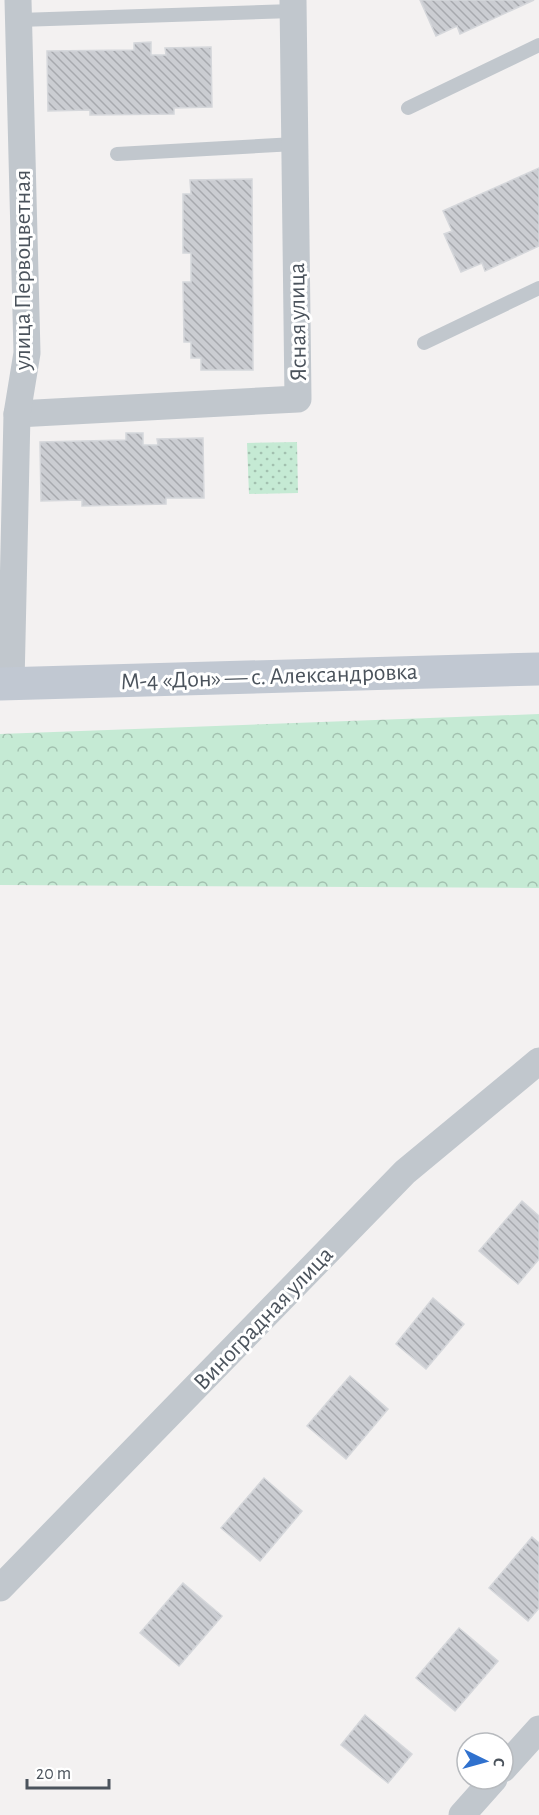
<svg xmlns="http://www.w3.org/2000/svg" width="539" height="1815" viewBox="0 0 539 1815" font-family="'Alegreya Sans',sans-serif">
<defs>
<pattern id="forest-crowns" width="20" height="18" patternUnits="userSpaceOnUse" patternTransform="scale(1.5)"><rect width="20" height="18" fill="#c5ead4"/><path d="M2 6a3 3 0 1 1 6 0M12 15a3 3 0 1 1 6 0" fill="none" stroke="#a2c0af"/></pattern>
<pattern id="park-dots" width="8" height="8" patternUnits="userSpaceOnUse" patternTransform="scale(1.5)"><rect width="8" height="8" fill="#c5ead4"/><path d="M2 2h.1M6 6h.1" fill="none" stroke="#a2c0af" stroke-width="1.8" stroke-linecap="round"/></pattern>
<pattern id="building-back-hatch" width="6" height="6" patternUnits="userSpaceOnUse" patternTransform="scale(1.5)"><rect width="6" height="6" fill="#cbcdd2"/><path d="M-1 5l2 2M0 0l6 6M5-1l2 2" fill="none" stroke="#a7a9ae"/></pattern>
</defs>
<rect width="100%" height="100%" fill="#f3f1f1"/>
<polygon fill="url(#forest-crowns)" points="539,714 539,888 0,885 0,734"/>
<polygon fill="url(#park-dots)" points="297,442 298,493 249,494 247,443"/>
<g fill="url(#building-back-hatch)" stroke="#d5d7db" stroke-width="1.5">
<polygon points="420,0 534,0 460,34 457,26 436,36"/>
<polygon points="151,42 151,55 166,55 165,48 211,47 212,107 174,108 174,114 90,115 90,110 48,111 47,51 134,50 134,43"/>
<polygon points="539,168 539,246 485,271 482,263 461,272 444,234 452,231 443,211"/>
<polygon points="252,179 253,370 201,370 201,358 191,358 191,342 184,342 183,282 191,282 191,253 183,253 183,194 191,194 190,180"/>
<polygon points="126,433 143,433 143,445 158,445 157,439 203,438 204,498 166,498 166,504 82,506 82,500 41,501 40,442 126,440"/>
<polygon points="522,1201 539,1216 539,1259 518,1284 479,1251"/>
<polygon points="433,1298 464,1324 426,1369 396,1344"/>
<polygon points="350,1376 388,1409 346,1459 307,1426"/>
<polygon points="264,1478 302,1511 260,1561 221,1528"/>
<polygon points="532,1537 539,1543 539,1608 528,1621 489,1588"/>
<polygon points="183,1583 222,1616 179,1666 140,1633"/>
<polygon points="459,1628 498,1661 455,1711 416,1678"/>
<polygon points="365,1715 412,1754 388,1783 341,1745"/>
</g>
<g fill="none" stroke-linecap="round" stroke-linejoin="round">
<g stroke="#c1c7cd" stroke-width="14">
<polyline points="19,20 293,11"/>
<polyline points="408,108 539,45"/>
<polyline points="117,154 295,144"/>
<polyline points="424,343 539,288"/>
</g>
<g stroke="#c1c7cd" stroke-width="27">
<polyline points="17,414 298,399 293,0"/>
<polyline points="11,684 17,414 27,353 18,0"/>
<polyline points="0,1588 405,1172 539,1061"/>
<polyline points="503,1769 539,1729"/>
<polyline points="462,1815 494,1779"/>
</g>
<polyline stroke="#c1c8d2" stroke-width="33" points="0,684 539,669"/>
</g>
<g text-anchor="middle" stroke-width="6" stroke-linejoin="round" paint-order="stroke">
<g font-size="24" fill="#4b535c" stroke="#fff">
<text transform="translate(22 270) rotate(-90)" y="8">улица Первоцветная</text>
<text transform="translate(297 322) rotate(-91)" y="8">Ясная улица</text>
<text transform="translate(269 676) rotate(-2)" y="8">М-4 «Дон» — с. Александровка</text>
<text transform="translate(263 1318) rotate(-46)" y="8">Виноградная улица</text>
</g>
</g>
<g transform="translate(485 1761) rotate(95)"><circle r="28" fill="#ffffff" stroke="#b7babe" stroke-width="1.5"/>
<path d="M0-4.5L10 22L0 15L-10 22Z" fill="#3071ce"/>
<text y="-9" font-size="16" font-weight="bold" text-anchor="middle" fill="#4b535c">С</text>
</g>
<path d="M27 1779v9h82v-9" fill="none" stroke="#4b535c" stroke-width="3"/>
<text x="36" y="1779" font-size="18" fill="#4b535c" stroke="#ffffff" stroke-width="4.5" paint-order="stroke">20 m</text>
</svg>
